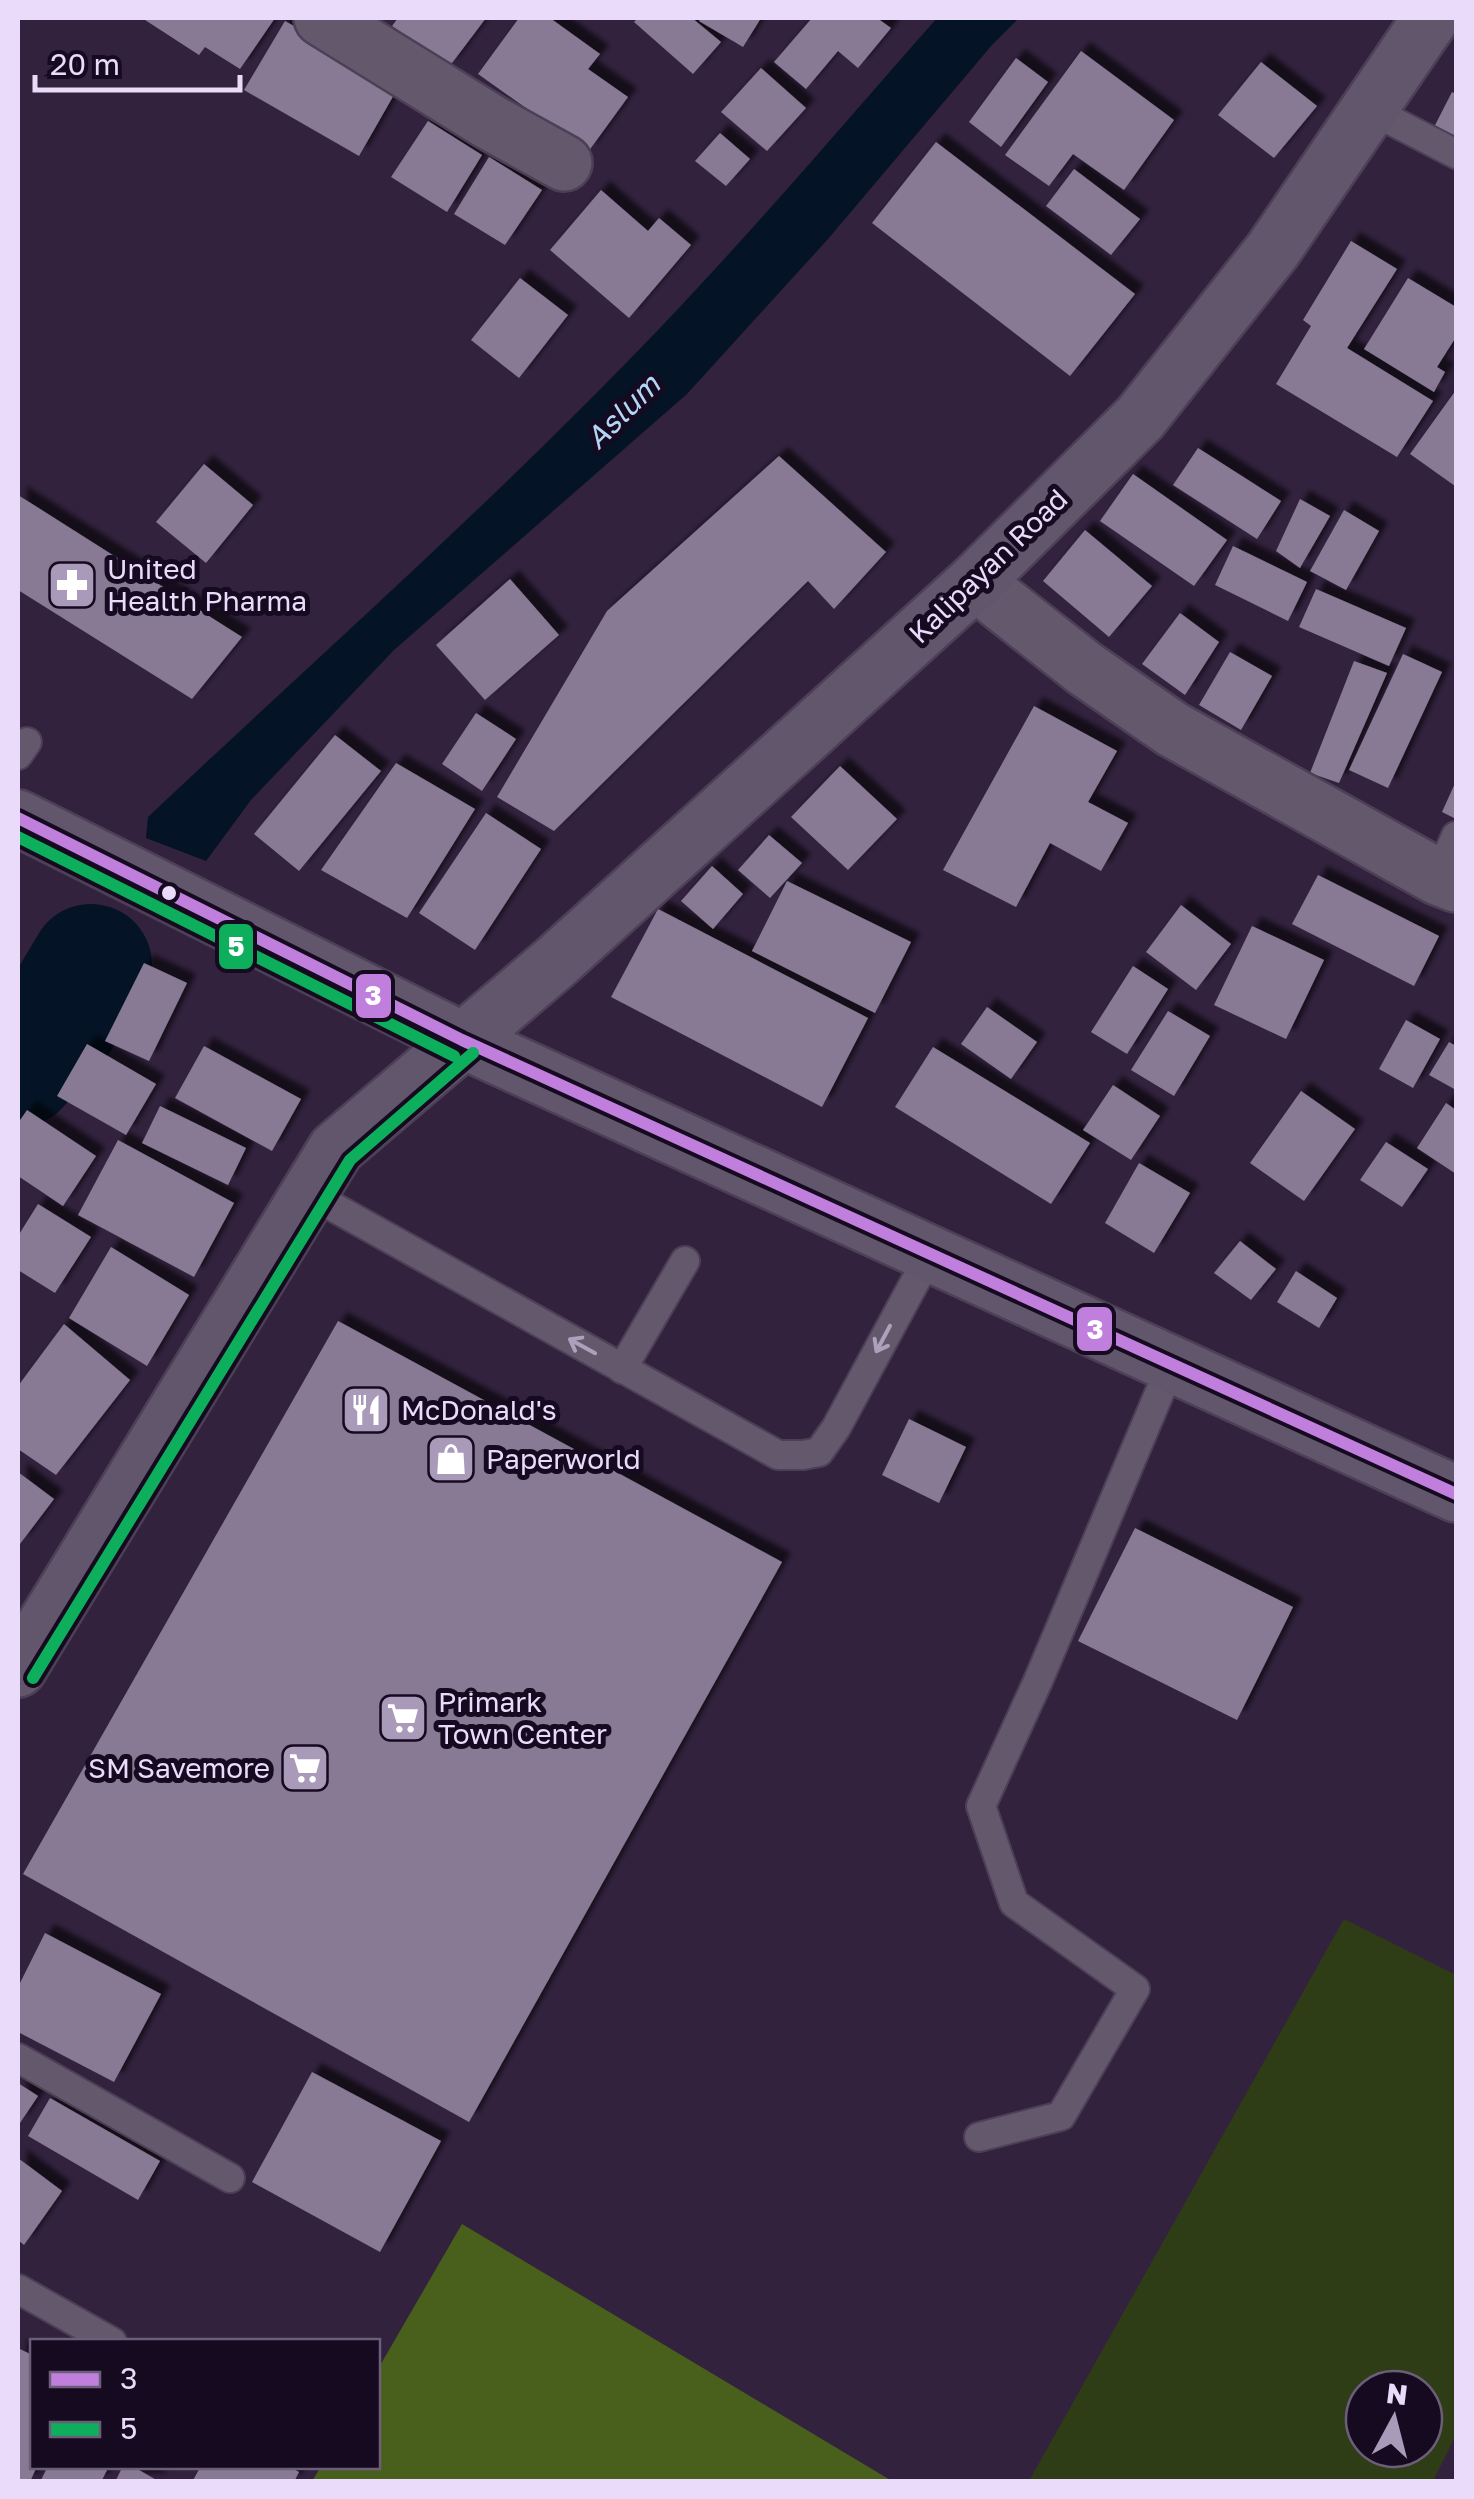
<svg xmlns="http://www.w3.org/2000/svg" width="1474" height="2499" font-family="'Golos Text',sans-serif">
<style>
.green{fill:#2f3d17;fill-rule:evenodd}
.forest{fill:#48601b}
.water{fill:#041325}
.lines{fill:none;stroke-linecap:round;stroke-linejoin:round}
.river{stroke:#041325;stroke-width:122}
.building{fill:#887994;filter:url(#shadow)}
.lane-casing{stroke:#4c3f56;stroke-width:32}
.street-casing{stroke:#4c3f56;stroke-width:60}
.secondary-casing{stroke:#4c3f56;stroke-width:60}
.lane{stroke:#63586c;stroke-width:28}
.street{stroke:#63586c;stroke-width:55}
.secondary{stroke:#62566c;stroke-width:55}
.bus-1-casing{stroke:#160a20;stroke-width:20}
.bus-2-casing{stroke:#160a20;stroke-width:20}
.bus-1{stroke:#c07fdc;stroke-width:12}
.bus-2{stroke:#0daf5c;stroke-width:12}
.oneway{stroke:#aea0bb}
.bus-dot{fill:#ebdbfb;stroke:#160a20;stroke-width:4}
.labels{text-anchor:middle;stroke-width:10;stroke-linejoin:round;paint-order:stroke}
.street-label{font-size:28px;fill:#ebdbfb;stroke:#160a20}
.poi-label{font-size:28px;fill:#ebdbfb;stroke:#160a20;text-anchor:start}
.water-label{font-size:30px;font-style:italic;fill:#b4d6f6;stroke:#160a20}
.line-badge{stroke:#160a20;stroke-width:4}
.badge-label{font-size:28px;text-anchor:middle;font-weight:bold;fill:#fff}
</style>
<defs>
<filter id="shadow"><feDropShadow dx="9" dy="-9" stdDeviation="2.5" flood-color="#0009"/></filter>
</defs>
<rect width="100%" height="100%" fill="#32223e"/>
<path class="green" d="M1344 1919 1456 1975V2435L1433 2481H1029ZM1364 2389H1424V2449H1364Z"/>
<polygon class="forest" points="462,2224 892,2481 312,2481 321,2467 378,2466 378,2369"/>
<path class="water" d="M937 18H1019L992 45 828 239 687 394 394 650 251 800 206 861 146 838 148 817C308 666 473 520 627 362 735 252 835 134 937 18Z"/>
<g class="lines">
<polyline class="river" points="18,1066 57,1022 91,965"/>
</g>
<g class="building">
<polygon points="142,18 275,18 240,69 205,47 199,55"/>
<polygon points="398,18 486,18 449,67 392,26"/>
<polygon points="519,18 550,18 600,54 588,69 628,97 588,152 478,74"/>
<polygon points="638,18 692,18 721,42 693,74 634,22"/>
<polygon points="701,18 761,18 743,47 699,21"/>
<polygon points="812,18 877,18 891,28 858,68 838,51 806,89 774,62"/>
<polygon points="285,21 399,86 359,156 244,90"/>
<polygon points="1081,51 1174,120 1124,190 1073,154 1049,186 1005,155"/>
<polygon points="1016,58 1048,82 1001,147 969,122"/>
<polygon points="1261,62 1317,106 1274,158 1218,115"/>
<polygon points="761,68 806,108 767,151 721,112"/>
<polygon points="1452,92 1456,94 1456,146 1431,133"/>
<polygon points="428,121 482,155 447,212 391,177"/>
<polygon points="720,133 750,159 726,186 695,161"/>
<polygon points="936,142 1135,294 1070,376 872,223"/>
<polygon points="489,157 542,190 505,245 454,214"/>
<polygon points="1074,169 1140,219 1111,255 1046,206"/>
<polygon points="601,190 648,231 659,218 691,245 629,318 550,250"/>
<polygon points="1351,241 1397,269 1347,348 1433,401 1397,457 1276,384 1311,326 1303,320"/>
<polygon points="520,278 568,315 519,378 471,340"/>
<polygon points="1408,278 1456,307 1456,337 1437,367 1445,372 1434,392 1364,349"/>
<polygon points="1456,390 1456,484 1455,486 1410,454"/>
<polygon points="1198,448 1281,501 1257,539 1173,485"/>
<polygon points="779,456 886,552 834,609 808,581 554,831 497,797 607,611"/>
<polygon points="204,464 253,505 206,563 156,522"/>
<polygon points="1133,474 1227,540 1194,586 1100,521"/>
<polygon points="18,495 242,637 192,699 18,590"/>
<polygon points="1300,499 1330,516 1300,568 1276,551"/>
<polygon points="1344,510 1379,531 1346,590 1310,571"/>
<polygon points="1085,530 1152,586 1109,637 1043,581"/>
<polygon points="1233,546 1307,582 1288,621 1215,585"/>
<polygon points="510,579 559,635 485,700 436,645"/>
<polygon points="1316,589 1406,628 1389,666 1299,627"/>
<polygon points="1180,613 1219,642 1185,695 1142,664"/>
<polygon points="1230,652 1272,676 1241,730 1199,705"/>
<polygon points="1403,654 1442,672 1388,788 1349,770"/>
<polygon points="1354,661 1387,673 1339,783 1310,773"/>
<polygon points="1034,706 1117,751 1088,802 1128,823 1101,871 1050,843 1016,907 943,870"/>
<polygon points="476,713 516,739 482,791 442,764"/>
<polygon points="335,735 381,771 299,871 254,834"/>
<polygon points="396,763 475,809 407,918 321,870"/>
<polygon points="840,766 897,819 848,870 791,817"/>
<polygon points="1456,781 1456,819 1442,812"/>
<polygon points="486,813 541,849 475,950 419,913"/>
<polygon points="769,835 802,863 770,898 738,870"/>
<polygon points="712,866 743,894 713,929 681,901"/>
<polygon points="1318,875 1439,936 1414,986 1292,924"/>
<polygon points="787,881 911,942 875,1013 752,951"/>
<polygon points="1181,905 1231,944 1196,990 1146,952"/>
<polygon points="658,909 868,1018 822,1107 611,997"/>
<polygon points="1252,926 1324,960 1286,1039 1214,1005"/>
<polygon points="144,963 187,983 149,1061 105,1041"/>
<polygon points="1133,966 1168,989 1127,1054 1091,1032"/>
<polygon points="987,1007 1037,1042 1011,1079 961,1044"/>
<polygon points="1168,1011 1210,1036 1174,1096 1131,1070"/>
<polygon points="1406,1020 1440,1039 1413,1088 1379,1069"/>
<polygon points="1449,1042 1456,1046 1456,1090 1429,1075"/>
<polygon points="87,1044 156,1084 126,1135 57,1096"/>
<polygon points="204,1046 301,1099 272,1151 175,1098"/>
<polygon points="933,1047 1090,1143 1051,1204 895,1107"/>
<polygon points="1113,1085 1160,1116 1131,1160 1083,1130"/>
<polygon points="1301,1091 1355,1129 1304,1201 1250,1163"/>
<polygon points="1446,1103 1456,1110 1456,1174 1417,1148"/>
<polygon points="160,1106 246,1148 228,1185 142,1143"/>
<polygon points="27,1110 96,1156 63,1206 18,1176 18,1123"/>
<polygon points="118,1140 234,1203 194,1277 78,1215"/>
<polygon points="1386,1142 1428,1169 1402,1207 1360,1180"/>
<polygon points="1139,1163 1190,1193 1154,1253 1105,1223"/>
<polygon points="38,1204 91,1237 55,1293 18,1270 18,1236"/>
<polygon points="1240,1241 1276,1269 1251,1300 1214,1273"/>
<polygon points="111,1247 189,1295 147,1366 69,1318"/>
<polygon points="1296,1271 1337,1298 1319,1328 1277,1302"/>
<polygon points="338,1321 782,1562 469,2122 23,1874"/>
<polygon points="64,1324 130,1380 56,1475 18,1449 18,1386"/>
<polygon points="909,1419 966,1447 939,1503 882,1475"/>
<polygon points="18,1472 54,1499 20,1544 18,1542"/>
<polygon points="1135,1528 1293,1607 1237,1720 1078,1641"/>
<polygon points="45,1933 161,1994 114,2082 18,2032 18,1987"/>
<polygon points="312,2072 441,2141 380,2252 252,2182"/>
<polygon points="18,2083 38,2096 18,2126"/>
<polygon points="50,2098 160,2161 138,2200 28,2136"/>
<polygon points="18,2158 62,2191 24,2245 18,2240"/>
<polygon points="18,2348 32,2355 32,2466 37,2466 30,2482 18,2482"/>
<polygon points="48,2466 109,2466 101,2482 40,2482"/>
<polygon points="123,2466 132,2466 160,2482 115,2482"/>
<polygon points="201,2466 288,2466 299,2472 294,2482 192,2482"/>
</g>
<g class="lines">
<g class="lane-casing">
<g id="lane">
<polyline points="1371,110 1456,154"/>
<polyline points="18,755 27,742"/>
<polyline points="1438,877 1456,836"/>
<polyline points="310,1194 778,1455 803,1455 819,1452 836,1428 930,1254"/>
<polyline points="622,1369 685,1261"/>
<polyline points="18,2058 230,2178"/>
<polyline points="979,2137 1061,2116 1135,1989 1014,1903 981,1806 1038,1681 1172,1363"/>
<polyline points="18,2289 112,2342"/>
</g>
</g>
<g class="street-casing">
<g id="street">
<polyline points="322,18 490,122 564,163"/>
<polyline points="975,582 1084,668 1172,729 1438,877 1456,884"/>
</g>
</g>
<g class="secondary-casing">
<g id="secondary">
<polyline points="18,818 462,1040 1456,1494"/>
<polyline points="18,1669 336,1149 558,960 975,582 1140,418 1273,250 1431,18"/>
</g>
</g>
<use href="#lane" class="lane"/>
<use href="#street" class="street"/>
<use href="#secondary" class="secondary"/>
<g class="bus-1-casing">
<polyline id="bus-1" points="18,818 462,1040 1456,1494"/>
</g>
<g class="bus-2-casing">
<g id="bus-2">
<polyline points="18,837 454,1056"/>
<polyline points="33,1678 350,1160 473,1053"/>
</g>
</g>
<use href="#bus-1" class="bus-1"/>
<use href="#bus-2" class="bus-2"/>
</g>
<defs><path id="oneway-shaft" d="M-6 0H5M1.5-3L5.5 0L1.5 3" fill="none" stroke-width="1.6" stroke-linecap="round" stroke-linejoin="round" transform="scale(2.5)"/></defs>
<g class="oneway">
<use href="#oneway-shaft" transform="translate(883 1339) rotate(118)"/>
<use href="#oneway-shaft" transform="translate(582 1346) rotate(-151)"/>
</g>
<defs>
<g id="pharmacy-square" transform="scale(2.5)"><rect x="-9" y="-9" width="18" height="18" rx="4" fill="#aa9ab9" stroke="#160a20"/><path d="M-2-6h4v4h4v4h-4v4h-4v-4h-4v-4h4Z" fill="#fff"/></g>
<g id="restaurant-square" transform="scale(2.5)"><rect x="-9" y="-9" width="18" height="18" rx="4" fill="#aa9ab9" stroke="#160a20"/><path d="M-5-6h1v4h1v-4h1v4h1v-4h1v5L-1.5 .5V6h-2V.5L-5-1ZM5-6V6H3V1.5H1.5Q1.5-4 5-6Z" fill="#fff"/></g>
<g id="shop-square" transform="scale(2.5)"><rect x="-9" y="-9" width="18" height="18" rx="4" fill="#aa9ab9" stroke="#160a20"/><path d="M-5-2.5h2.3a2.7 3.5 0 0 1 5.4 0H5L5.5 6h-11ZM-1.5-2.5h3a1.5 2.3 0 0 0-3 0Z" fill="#fff"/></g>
<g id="supermarket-square" transform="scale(2.5)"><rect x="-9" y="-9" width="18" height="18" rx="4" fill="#aa9ab9" stroke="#160a20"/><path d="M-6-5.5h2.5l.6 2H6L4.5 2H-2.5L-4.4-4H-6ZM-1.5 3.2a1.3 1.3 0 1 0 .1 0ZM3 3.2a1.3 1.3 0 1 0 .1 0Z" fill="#fff"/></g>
</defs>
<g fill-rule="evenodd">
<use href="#pharmacy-square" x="72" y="585"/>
<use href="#restaurant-square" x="366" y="1410"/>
<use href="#shop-square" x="451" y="1459"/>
<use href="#supermarket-square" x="403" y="1718"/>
<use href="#supermarket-square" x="305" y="1768"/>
</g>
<circle class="bus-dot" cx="169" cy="893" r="9"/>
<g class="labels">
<g class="street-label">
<text transform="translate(988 566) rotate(-44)" y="10">Kalipayan Road</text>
</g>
<g class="poi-label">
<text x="107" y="579">United<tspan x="107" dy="32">Health Pharma</tspan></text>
<text x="401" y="1420">McDonald's</text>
<text x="486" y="1469">Paperworld</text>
<text x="438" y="1712">Primark<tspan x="438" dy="32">Town Center</tspan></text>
<text x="270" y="1778" text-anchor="end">SM Savemore</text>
</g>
<g class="water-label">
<text transform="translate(623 412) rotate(-45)" y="10">Aslum</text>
</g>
</g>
<g class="line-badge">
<rect x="217" y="922" width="38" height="49" rx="10" fill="#0daf5c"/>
<rect x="354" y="972" width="39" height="48" rx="10" fill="#c07fdc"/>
<rect x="1075" y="1305" width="39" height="48" rx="10" fill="#c07fdc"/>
</g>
<g class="badge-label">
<text x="236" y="956">5</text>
<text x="373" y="1005">3</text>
<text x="1095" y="1339">3</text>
</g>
<rect width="1474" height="2499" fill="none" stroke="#ebdbfb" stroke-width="40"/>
<rect x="30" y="2339" width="350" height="130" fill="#160a20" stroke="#6b5e78" stroke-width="2.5"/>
<rect x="50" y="2372" width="50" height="15" fill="#c07fdc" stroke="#6b5e78" stroke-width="2.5"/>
<text x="120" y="2389" font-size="30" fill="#ebdbfb">3</text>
<rect x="50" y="2422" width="50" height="15" fill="#0daf5c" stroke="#6b5e78" stroke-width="2.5"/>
<text x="120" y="2439" font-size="30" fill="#ebdbfb">5</text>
<g transform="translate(1394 2419) rotate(7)"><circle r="48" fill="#160a20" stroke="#6b5e78" stroke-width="2.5"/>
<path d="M0-8L18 38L0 25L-18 38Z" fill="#aa9ab9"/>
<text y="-15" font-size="28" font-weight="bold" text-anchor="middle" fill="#ebdbfb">N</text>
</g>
<path d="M35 75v15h205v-15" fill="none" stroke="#ebdbfb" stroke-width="5"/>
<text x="50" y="75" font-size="30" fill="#ebdbfb" stroke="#160a20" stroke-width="8" paint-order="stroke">20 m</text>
</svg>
